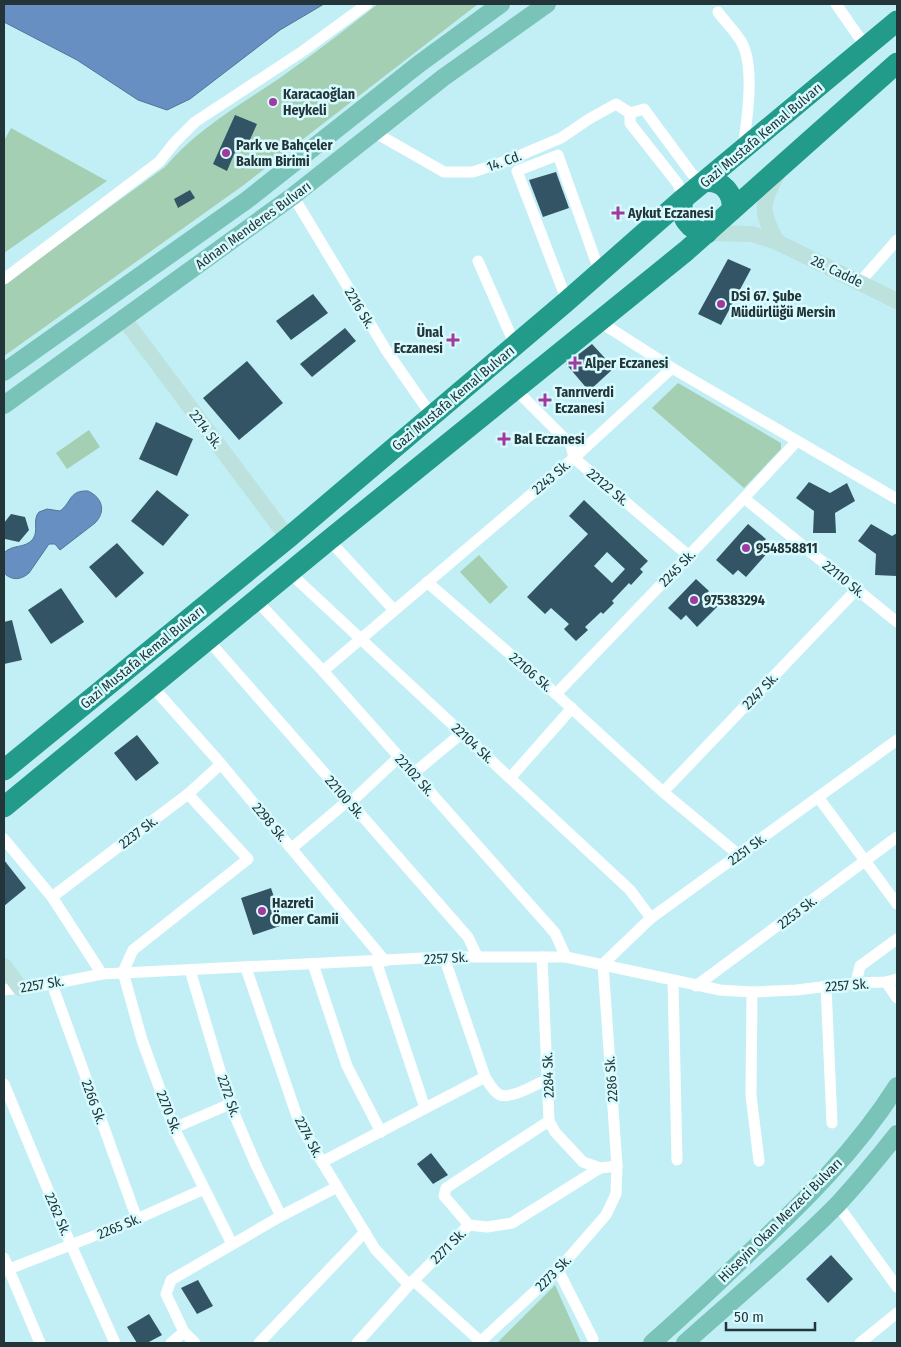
<svg xmlns="http://www.w3.org/2000/svg" width="901" height="1347" font-family="'Fira Sans Condensed',sans-serif">
<style>
.green{fill:#a4cfb3}
.water{fill:#678fc2;stroke:#537499}
.building{fill:#325464;fill-rule:evenodd}
.lines{fill:none;stroke-linecap:round;stroke-linejoin:round}
.street{stroke:#fff;stroke-width:11}
.secondary{stroke:#bde1dc;stroke-width:16}
.primary{stroke:#7ac3b9;stroke-width:18}
.highway{stroke:#229b8a;stroke-width:21}
.poi-dot{fill:#a13a9e;stroke:#d7fbff;stroke-width:2}
.labels{text-anchor:middle;stroke-width:5;stroke-linejoin:round;paint-order:stroke}
.poi-label{font-size:14px;font-weight:bold;fill:#233538;stroke:#d7fbff;text-anchor:start}
.street-label{font-size:14px;fill:#233538;stroke:#d7fbff}
</style>
<rect width="100%" height="100%" fill="#c2eff5"/>
<g class="green">
<path d="M378 4H478L241 187 4 356V284L165 167C196 130 238 106 277 80 312 55 345 30 378 4Z"/>
<polygon points="11,128 107,181 4,253 4,141"/>
<polygon points="678,383 781,443 781,449 744,488 652,408"/>
<polygon points="89,430 100,447 67,469 56,453"/>
<polygon points="479,555 508,587 490,604 460,572"/>
<polygon points="555,1285 581,1343 497,1343"/>
</g>
<g class="water">
<polygon points="4,4 324,4 280,30 190,99 167,110 138,100 77,60 4,22"/>
<path d="M88 491C103 498 106 512 95 523L60 550 55 544H49L29 573C21 580 12 581 4 573V553C12 544 25 549 33 539 39 530 32 520 39 512L47 509 60 511C72 502 69 490 88 491Z"/>
</g>
<g class="building">
<polygon points="235,115 257,124 249,142 241,138 227,171 213,164"/>
<polygon points="556,172 569,208 543,217 529,180"/>
<polygon points="190,190 195,198 178,208 174,199"/>
<polygon points="728,259 751,269 721,325 698,314"/>
<polygon points="313,294 328,313 291,340 276,321"/>
<polygon points="345,328 356,341 312,377 300,364"/>
<polygon points="592,344 614,368 589,391 566,364"/>
<polygon points="247,361 283,403 239,440 203,398"/>
<polygon points="156,422 193,439 177,476 139,459"/>
<polygon points="809,482 830,493 847,483 855,501 835,513 836,533 813,533 814,511 796,498"/>
<polygon points="157,490 189,515 163,546 131,521"/>
<path d="M584 500 648 561 640 569 643 572 631 585 629 583 612 601 614 603 603 614 601 612 585 627 588 630 576 641 564 629 569 624 551 608 545 614 527 597 588 534 569 516ZM607 552 625 569 612 583 594 566Z"/>
<polygon points="11,514 25,517 29,530 19,542 5,539 4,523"/>
<polygon points="748,524 766,539 761,545 769,551 746,577 738,570 733,575 716,560"/>
<polygon points="871,524 892,536 897,533 897,576 875,575 876,554 858,541"/>
<polygon points="117,543 144,573 116,598 89,567"/>
<polygon points="696,579 709,591 706,594 718,606 697,627 686,615 681,620 668,608"/>
<polygon points="61,588 84,622 51,644 28,610"/>
<polygon points="12,620 22,660 4,664 4,622"/>
<polygon points="137,735 159,763 136,781 114,753"/>
<polygon points="4,860 26,888 4,906"/>
<polygon points="271,888 283,925 253,935 241,898"/>
<polygon points="431,1153 448,1175 433,1184 417,1164"/>
<polygon points="831,1255 853,1279 828,1303 806,1279"/>
<polygon points="198,1280 213,1306 197,1314 181,1288"/>
<polygon points="149,1314 162,1335 147,1343 137,1343 127,1327"/>
</g>
<g class="lines">
<g class="street">
<polyline points="836,4 866,47"/>
<path d="M718 12C725 22 736 32 742 43 755 68 747 120 743 148"/>
<polyline points="630,113 630,123 678,184 683,199"/>
<polyline points="374,132 444,172 473,172 509,160 561,138 589,119 616,104 630,113 644,109 692,174 704,182"/>
<polyline points="293,196 386,350 432,416"/>
<polyline points="478,261 515,345"/>
<polyline points="4,279 159,162 175,142 195,122 303,51 367,4"/>
<polyline points="860,282 897,240"/>
<polyline points="567,301 517,171 558,155 600,273"/>
<polyline points="600,322 672,368 897,499"/>
<polyline points="515,389 571,445 574,458 689,556"/>
<polyline points="744,498 897,622"/>
<polyline points="329,540 394,610"/>
<polyline points="290,573 630,890 651,918"/>
<polyline points="427,582 556,694 663,792 739,855"/>
<polyline points="256,600 323,671 555,933 566,957"/>
<polyline points="208,640 468,937 477,956"/>
<polyline points="323,671 574,458 672,368"/>
<polyline points="151,685 221,764 385,961"/>
<polyline points="556,694 744,498 797,441"/>
<polyline points="414,773 462,733"/>
<polyline points="510,778 572,708"/>
<polyline points="663,792 857,589"/>
<polyline points="188,794 248,859 133,950 123,972 142,1040 174,1128 232,1244"/>
<polyline points="818,797 897,904"/>
<polyline points="4,839 52,897 102,974"/>
<polyline points="292,848 344,804 350,803 399,757"/>
<polyline points="52,897 188,794 221,764"/>
<path d="M444 957 485 1077C489 1083 493 1092 500 1095 513 1099 536 1084 548 1079"/>
<polyline points="542,957 549,1121 555,1132 583,1162 600,1168"/>
<polyline points="376,961 425,1108"/>
<polyline points="313,964 347,1066 381,1132"/>
<polyline points="603,964 651,918 897,740"/>
<polyline points="246,968 299,1122 322,1162 375,1249 409,1285"/>
<polyline points="190,970 230,1104 256,1165 281,1216"/>
<polyline points="673,981 677,1160"/>
<polyline points="886,982 897,998"/>
<polyline points="856,983 860,966 897,939"/>
<polyline points="52,984 137,1219"/>
<polyline points="696,986 897,837"/>
<polyline points="826,986 832,1123"/>
<polyline points="4,990 52,984 102,974 444,957 566,957 720,990 752,992 796,990 856,983 886,982 897,979"/>
<polyline points="752,992 751,1095 759,1161"/>
<polyline points="4,1084 71,1245 115,1343"/>
<polyline points="174,1128 230,1104"/>
<polyline points="322,1162 485,1077"/>
<polyline points="837,1204 897,1287"/>
<polyline points="469,1225 444,1196 446,1188 549,1121"/>
<polyline points="4,1258 40,1343"/>
<polyline points="558,1270 593,1339"/>
<polyline points="4,1271 137,1219 204,1189"/>
<polyline points="414,1281 480,1341"/>
<polyline points="171,1343 184,1332"/>
<polyline points="195,1343 184,1332 166,1294 171,1280 281,1216 337,1187"/>
<polyline points="259,1343 365,1232"/>
<polyline points="357,1343 409,1285 469,1225 487,1227 512,1223 600,1168 617,1166"/>
<polyline points="479,1343 558,1270 606,1215 616,1194 617,1166 603,964"/>
<polyline points="860,1343 897,1313"/>
</g>
<g class="secondary">
<path d="M777 175C760 205 761 212 777 242"/>
<polyline points="707,233 752,234 777,242 897,301"/>
<polyline points="124,319 288,538"/>
<polyline points="4,966 20,988"/>
</g>
<g class="primary">
<polyline points="4,372 247,200 419,64 501,4"/>
<polyline points="4,405 293,196 444,77 547,4"/>
<path d="M652 1343C685 1314 717 1284 749 1253 804 1202 857 1149 897 1086"/>
<path d="M685 1343C736 1297 790 1253 838 1204 859 1181 878 1158 897 1134"/>
</g>
<g class="highway">
<path d="M704 182C722 179 734 193 732 210"/>
<path d="M683 199C679 217 689 231 707 233"/>
<polyline points="4,770 288,538 567,301 683,199 897,21"/>
<polyline points="4,807 329,540 686,251 897,63"/>
</g>
</g>
<g class="poi-dot">
<circle cx="273" cy="102" r="5"/>
<circle cx="226" cy="153" r="5"/>
<path d="M615.5 205.5h5v5h5v5h-5v5h-5v-5h-5v-5h5z"/>
<circle cx="721" cy="304" r="5"/>
<path d="M450.5 332.5h5v5h5v5h-5v5h-5v-5h-5v-5h5z"/>
<path d="M572.5 355.5h5v5h5v5h-5v5h-5v-5h-5v-5h5z"/>
<path d="M542.5 392.5h5v5h5v5h-5v5h-5v-5h-5v-5h5z"/>
<path d="M501.5 431.5h5v5h5v5h-5v5h-5v-5h-5v-5h5z"/>
<circle cx="746" cy="548" r="5"/>
<circle cx="694" cy="600" r="5"/>
<circle cx="262" cy="911" r="5"/>
</g>
<g class="labels">
<g class="poi-label">
<text x="283" y="99">Karacaoğlan<tspan x="283" dy="16">Heykeli</tspan></text>
<text x="236" y="150">Park ve Bahçeler<tspan x="236" dy="16">Bakım Birimi</tspan></text>
<text x="628" y="218">Aykut Eczanesi</text>
<text x="731" y="301">DSİ 67. Şube<tspan x="731" dy="16">Müdürlüğü Mersin</tspan></text>
<text x="443" y="337" text-anchor="end">Ünal<tspan x="443" dy="16">Eczanesi</tspan></text>
<text x="585" y="368">Alper Eczanesi</text>
<text x="555" y="397">Tanrıverdi<tspan x="555" dy="16">Eczanesi</tspan></text>
<text x="514" y="444">Bal Eczanesi</text>
<text x="756" y="553">954858811</text>
<text x="704" y="605">975383294</text>
<text x="272" y="908">Hazreti<tspan x="272" dy="16">Ömer Camii</tspan></text>
</g>
<g class="street-label">
<text transform="translate(761 135) rotate(-40)" y="5">Gazi Mustafa Kemal Bulvarı</text>
<text transform="translate(504 161) rotate(-20)" y="5">14. Cd.</text>
<text transform="translate(253 225) rotate(-36)" y="5">Adnan Menderes Bulvarı</text>
<text transform="translate(837 271) rotate(26)" y="5">28. Cadde</text>
<text transform="translate(360 308) rotate(59)" y="5">2216 Sk.</text>
<text transform="translate(453 398) rotate(-40)" y="5">Gazi Mustafa Kemal Bulvarı</text>
<text transform="translate(206 429) rotate(53)" y="5">2214 Sk.</text>
<text transform="translate(551 477) rotate(-40)" y="5">2243 Sk.</text>
<text transform="translate(608 487) rotate(40)" y="5">22122 Sk.</text>
<text transform="translate(677 568) rotate(-46)" y="5">2245 Sk.</text>
<text transform="translate(844 579) rotate(39)" y="5">22110 Sk.</text>
<text transform="translate(142 657) rotate(-39)" y="5">Gazi Mustafa Kemal Bulvarı</text>
<text transform="translate(531 672) rotate(41)" y="5">22106 Sk.</text>
<text transform="translate(760 691) rotate(-46)" y="5">2247 Sk.</text>
<text transform="translate(473 743) rotate(43)" y="5">22104 Sk.</text>
<text transform="translate(415 775) rotate(48)" y="5">22102 Sk.</text>
<text transform="translate(345 797) rotate(49)" y="5">22100 Sk.</text>
<text transform="translate(270 822) rotate(50)" y="5">2298 Sk.</text>
<text transform="translate(138 832) rotate(-37)" y="5">2237 Sk.</text>
<text transform="translate(747 849) rotate(-36)" y="5">2251 Sk.</text>
<text transform="translate(797 912) rotate(-37)" y="5">2253 Sk.</text>
<text transform="translate(446 958) rotate(-3)" y="5">2257 Sk.</text>
<text transform="translate(42 984) rotate(-9)" y="5">2257 Sk.</text>
<text transform="translate(847 985) rotate(-4)" y="5">2257 Sk.</text>
<text transform="translate(548 1075) rotate(-92)" y="5">2284 Sk.</text>
<text transform="translate(611 1079) rotate(-94)" y="5">2286 Sk.</text>
<text transform="translate(229 1096) rotate(71)" y="5">2272 Sk.</text>
<text transform="translate(94 1102) rotate(70)" y="5">2266 Sk.</text>
<text transform="translate(169 1112) rotate(69)" y="5">2270 Sk.</text>
<text transform="translate(309 1137) rotate(63)" y="5">2274 Sk.</text>
<text transform="translate(58 1214) rotate(67)" y="5">2262 Sk.</text>
<text transform="translate(780 1220) rotate(-45)" y="5">Hüseyin Okan Merzeci Bulvarı</text>
<text transform="translate(119 1226) rotate(-22)" y="5">2265 Sk.</text>
<text transform="translate(448 1246) rotate(-45)" y="5">2271 Sk.</text>
<text transform="translate(553 1273) rotate(-45)" y="5">2273 Sk.</text>
</g>
</g>
<rect width="901" height="1347" fill="none" stroke="#233538" stroke-width="10"/>
<path d="M726 1322v8h89v-8" fill="none" stroke="#233538" stroke-width="2.5"/>
<text x="734" y="1322" font-size="15" fill="#233538" stroke="#d7fbff" stroke-width="4" paint-order="stroke">50 m</text>
</svg>
